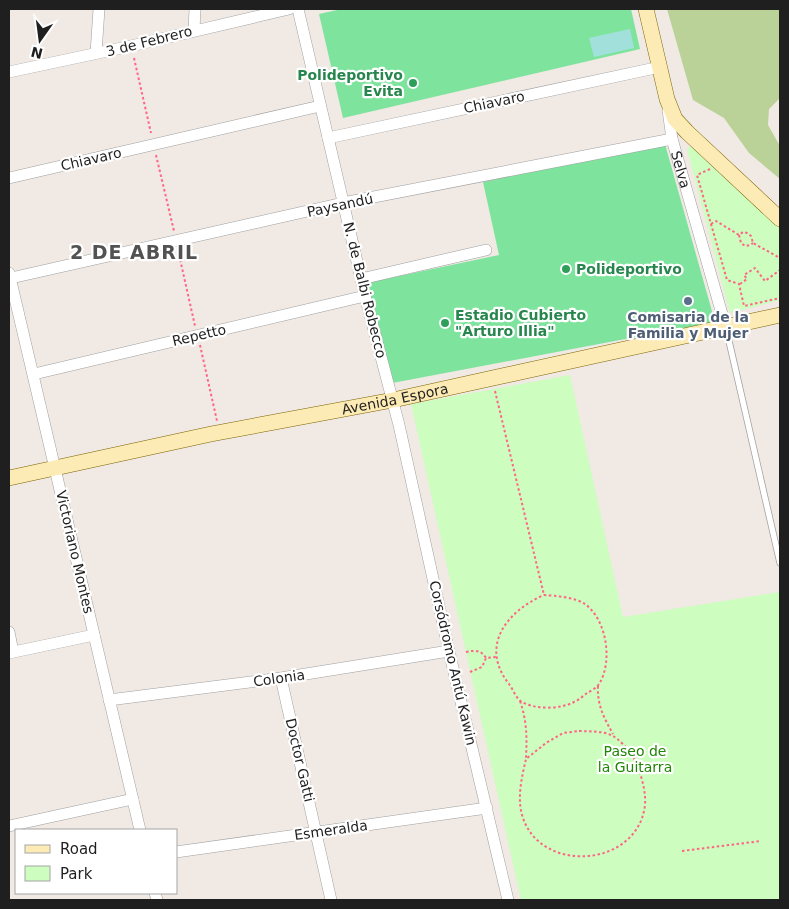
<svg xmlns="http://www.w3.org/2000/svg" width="789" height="909" font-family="'DejaVu Sans',sans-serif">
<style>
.forest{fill:#bad297}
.park{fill:#cdfdbf}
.pitch{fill:#7ee49d}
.water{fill:#a2e0dc}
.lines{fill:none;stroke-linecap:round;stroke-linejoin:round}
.lane-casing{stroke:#a0a0a0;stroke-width:7}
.street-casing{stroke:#a0a0a0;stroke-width:12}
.secondary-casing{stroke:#7b6300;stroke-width:16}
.path{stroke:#ff6685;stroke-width:2;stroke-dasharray:2.5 2.5;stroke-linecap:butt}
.lane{stroke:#fff;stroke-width:5.5}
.street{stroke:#fff;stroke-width:11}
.secondary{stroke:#fdebb5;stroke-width:15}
.leisure-dot{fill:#2e9e5b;stroke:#fff;stroke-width:2}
.service-dot{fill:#5c6f8a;stroke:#fff;stroke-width:2}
.labels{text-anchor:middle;stroke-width:4.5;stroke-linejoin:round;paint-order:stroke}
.street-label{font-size:14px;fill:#1f1f1f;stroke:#fff}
.leisure-label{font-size:14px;font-weight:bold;fill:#27864d;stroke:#fff;text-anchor:start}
.service-label{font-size:14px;font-weight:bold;fill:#4e5e75;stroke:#fff}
.park-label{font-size:14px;fill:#218505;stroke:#fff}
.district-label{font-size:19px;font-weight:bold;letter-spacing:1px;fill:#525252;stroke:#fff}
</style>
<rect width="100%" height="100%" fill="#f0e9e4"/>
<polygon class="forest" points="667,9 780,9 780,98 769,109 768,125 780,146 780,179 749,153 724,118 693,100"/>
<g class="park">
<polygon points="693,145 780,225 780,300 730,313 687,149"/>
<polygon points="570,375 623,617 780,592 780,900 521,900 411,404"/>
</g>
<g class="pitch">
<polygon points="342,9 631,9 640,49 343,118 319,14"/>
<polygon points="665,144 715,322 387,384 366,283 499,255 483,182"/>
</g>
<polygon class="water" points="630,29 634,48 594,57 589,38"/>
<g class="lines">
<g class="lane-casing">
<polyline id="lane" points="726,328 780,563"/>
</g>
<g class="street-casing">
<g id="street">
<polyline points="298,9 365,296 399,425 449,651 508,900"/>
<polyline points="194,30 195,9"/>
<polyline points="96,53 99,9"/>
<polyline points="9,72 131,46 289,9"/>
<path id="s1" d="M668 110 672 139 726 328"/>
<polyline points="328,138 660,67"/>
<polyline points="9,178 320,106"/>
<polyline points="9,273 140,830"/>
<polyline points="11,278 343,203 672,139"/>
<polyline points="361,279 486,250"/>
<polyline points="34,374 365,296"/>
<polyline points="9,632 13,652"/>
<polyline points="9,653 94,635"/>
<polyline points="281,678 331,900"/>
<polyline points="109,700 281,678 449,651"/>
<polyline points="9,826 133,799"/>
<polyline points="176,852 487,808"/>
<polyline points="155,893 157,900"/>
</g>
</g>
<g class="secondary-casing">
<g id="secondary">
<polyline points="646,9 667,99 675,119 687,132 780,219"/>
<path id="s2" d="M9 478 211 434 393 400 780 315"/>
</g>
</g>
<g class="path">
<polyline points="134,58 151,133"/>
<polyline points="156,155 174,231"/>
<polyline points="710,169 697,175 727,280 739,284 744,306 780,298"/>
<polyline points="711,224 716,221 739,235 743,232 747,233 751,236 753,243 780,258"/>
<polyline points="739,235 741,243 745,246 750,245 753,243"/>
<polyline points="178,250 195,326"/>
<polyline points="740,284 747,279 744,275 755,268 765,281 780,270"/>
<polyline points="200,345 217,421"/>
<polyline points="495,391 544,595"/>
<path d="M544 595C556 596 574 597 585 604 607 620 613 662 599 684 596 688 591 691 587 693 583 696 579 700 574 702 561 709 536 710 522 702 516 699 513 689 509 684 479 646 507 611 544 595Z"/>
<path d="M466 652C475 650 481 650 486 658L496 657"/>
<polyline points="470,672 482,667 486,658"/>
<path d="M598 686C597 705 604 718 613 734"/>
<path d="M520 701C527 721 527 738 526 758"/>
<path d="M579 731C604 732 612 730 629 751 633 757 636 761 638 767 642 779 646 792 645 805 638 868 539 875 522 815 517 797 522 776 526 759L546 743 563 733Z"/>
<polyline points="682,851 761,841"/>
</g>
<use href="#lane" class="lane"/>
<use href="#street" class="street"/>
<use href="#secondary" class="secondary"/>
</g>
<g class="leisure-dot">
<circle cx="413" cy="83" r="5"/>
<circle cx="566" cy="269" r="5"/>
<circle cx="445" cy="323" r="5"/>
</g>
<circle class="service-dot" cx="688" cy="301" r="5"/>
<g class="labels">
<g class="street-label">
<text transform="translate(149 41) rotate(-14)" y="5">3 de Febrero</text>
<text transform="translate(494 102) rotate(-12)" y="5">Chiavaro</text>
<text transform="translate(91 159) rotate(-13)" y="5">Chiavaro</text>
<text dy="5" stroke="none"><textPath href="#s1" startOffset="61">Selva</textPath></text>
<text transform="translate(340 205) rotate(-12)" y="5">Paysandú</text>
<text transform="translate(365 290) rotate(76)" y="5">N. de Balbi Robecco</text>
<text transform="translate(199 335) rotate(-13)" y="5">Repetto</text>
<text dy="5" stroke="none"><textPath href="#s2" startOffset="394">Avenida Espora</textPath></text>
<text transform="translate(75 552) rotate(77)" y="5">Victoriano Montes</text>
<text transform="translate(453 663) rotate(77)" y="5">Corsódromo Antú Kawin</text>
<text transform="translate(279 678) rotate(-8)" y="5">Colonia</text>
<text transform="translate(300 760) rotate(77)" y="5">Doctor Gatti</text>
<text transform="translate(331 830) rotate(-8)" y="5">Esmeralda</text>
</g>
<g class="leisure-label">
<text x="403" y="80" text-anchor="end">Polideportivo<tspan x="403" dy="16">Evita</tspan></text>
<text x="576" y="274">Polideportivo</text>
<text x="455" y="320">Estadio Cubierto<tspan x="455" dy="16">"Arturo Illia"</tspan></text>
</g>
<g class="service-label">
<text x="688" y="322">Comisaria de la<tspan x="688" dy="16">Familia y Mujer</tspan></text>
</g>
<g class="park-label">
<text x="635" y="756">Paseo de<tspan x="635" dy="16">la Guitarra</tspan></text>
</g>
<g class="district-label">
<text x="134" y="259">2 DE ABRIL</text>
</g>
</g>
<rect width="789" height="909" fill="none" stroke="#1f1f1f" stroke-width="20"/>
<rect x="15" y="829" width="162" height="65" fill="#ffffff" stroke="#a5a5a5"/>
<rect x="25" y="845" width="25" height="8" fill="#fdebb5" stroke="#a5a5a5"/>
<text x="60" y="854" font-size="15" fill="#1f1f1f">Road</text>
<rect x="25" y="866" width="25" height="15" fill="#cdfdbf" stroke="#a5a5a5"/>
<text x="60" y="879" font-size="15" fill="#1f1f1f">Park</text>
<g transform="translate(40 40) rotate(194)" stroke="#ffffff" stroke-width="4" paint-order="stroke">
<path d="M0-4L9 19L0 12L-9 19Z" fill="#1f1f1f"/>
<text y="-8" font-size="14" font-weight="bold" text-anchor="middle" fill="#1f1f1f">N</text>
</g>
</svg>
